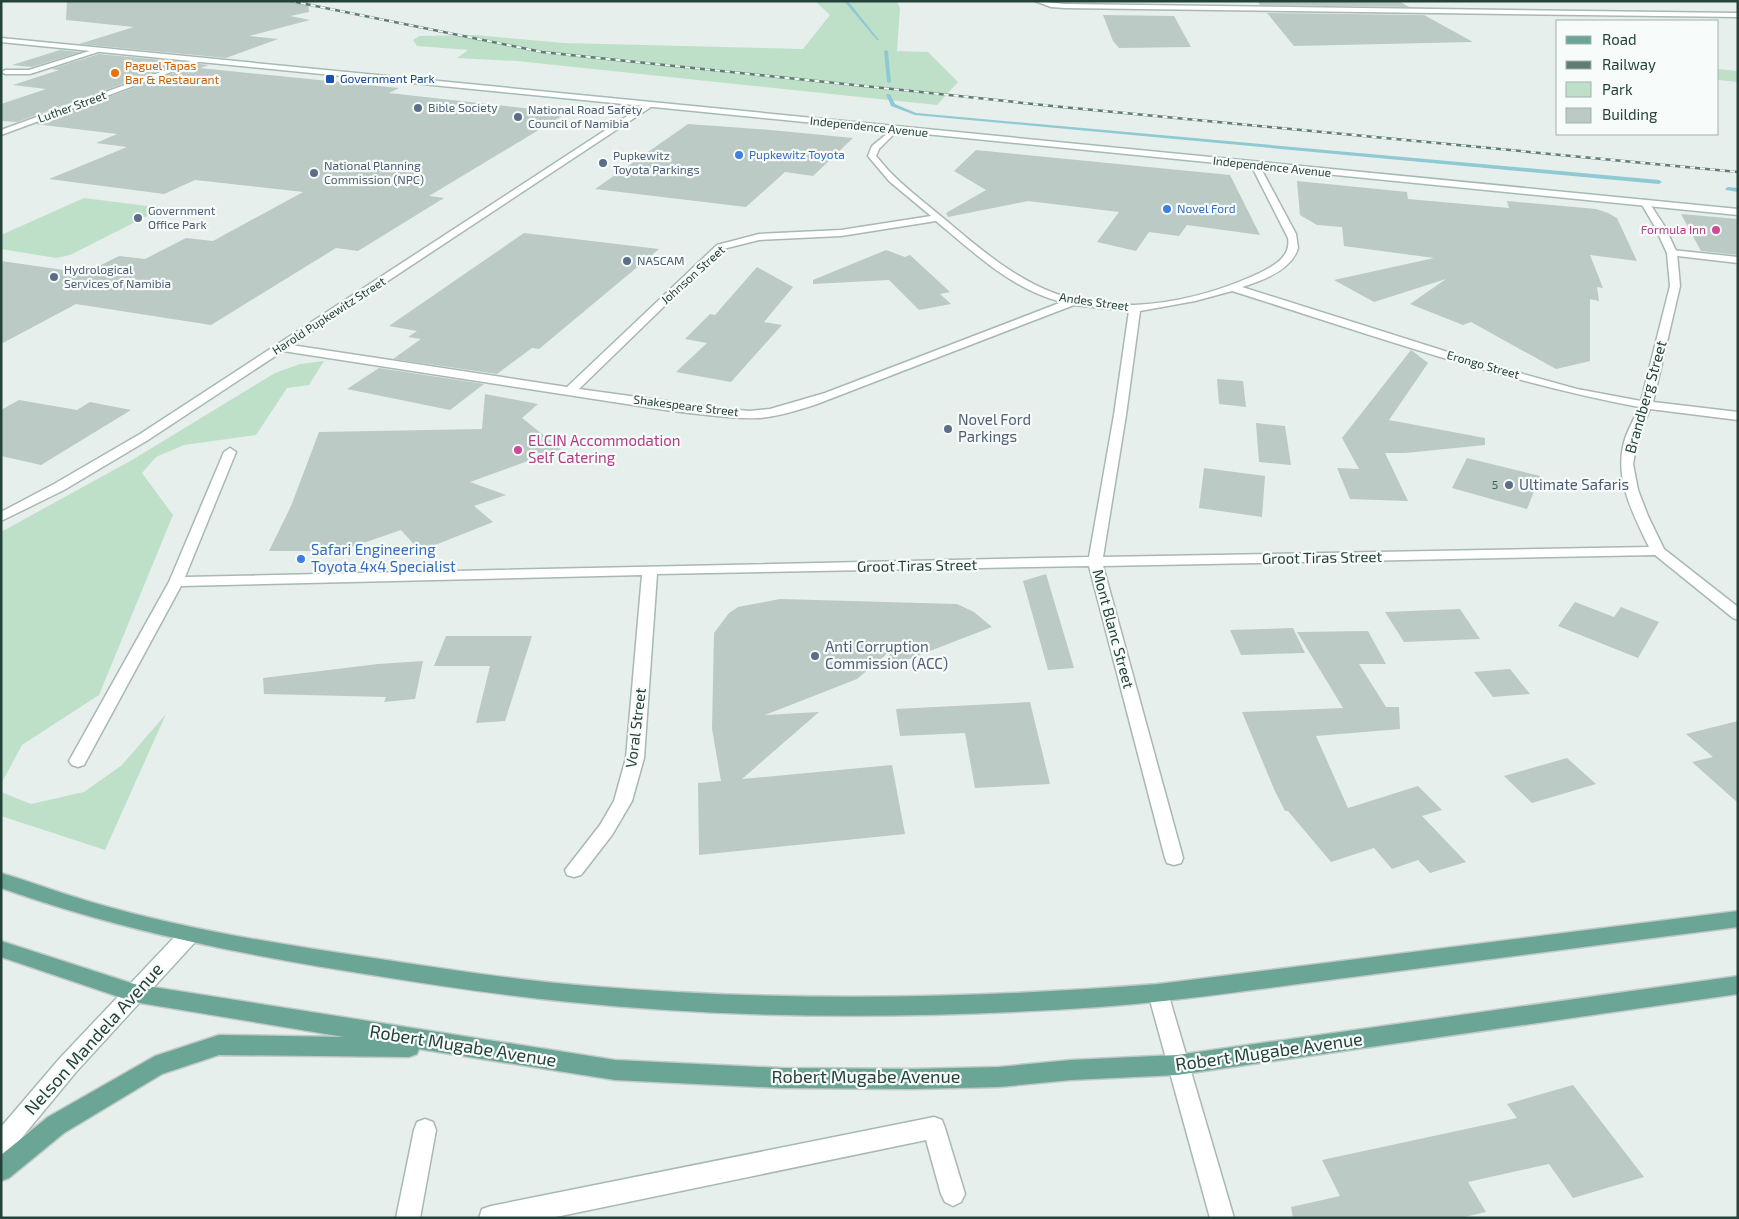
<svg xmlns="http://www.w3.org/2000/svg" width="1739" height="1219" font-family="'Exo 2',sans-serif">
<style>
.green{fill:#bfe0c8}
.lines{fill:none;stroke-linecap:round;stroke-linejoin:round}
.stream{fill:#8ec9d4;fill-rule:evenodd}
.building{fill:#bbcac4}
.lane-casing{stroke:#a8b8b2;stroke-width:3}
.street-casing{stroke:#a8b8b2;stroke-width:3}
.secondary-casing{stroke:#a4bbb3;stroke-width:3}
.primary-casing{stroke:#c2cac8;stroke-width:3}
.lane{fill:#fff;fill-rule:evenodd}
.street{fill:#fff;fill-rule:evenodd}
.secondary{fill:#fff;fill-rule:evenodd}
.primary{fill:#6aa596;fill-rule:evenodd}
.rail-casing{stroke:#5f7d75;stroke-width:2.5}
.rail{stroke:#f7fbf9;stroke-width:2;stroke-dasharray:5;stroke-linecap:butt}
.food-dot{fill:#e8710a;stroke:#f7fbf9;stroke-width:2}
.transit-dot{fill:#1a4fb4;stroke:#f7fbf9;stroke-width:2}
.service-dot{fill:#5c6f8a;stroke:#f7fbf9;stroke-width:2}
.shop-dot{fill:#3f7fe0;stroke:#f7fbf9;stroke-width:2}
.hotel-dot{fill:#d1479c;stroke:#f7fbf9;stroke-width:2}
.labels{text-anchor:middle;stroke-width:4.5;stroke-linejoin:round;paint-order:stroke}
.far-food-label{font-size:12px;fill:#c56008;stroke:#f7fbf9;text-anchor:start}
.far-transit-label{font-size:12px;fill:#164399;stroke:#f7fbf9;text-anchor:start}
.far-street-label{font-size:12px;fill:#24423a;stroke:#f7fbf9}
.far-service-label{font-size:12px;fill:#4e5e75;stroke:#f7fbf9;text-anchor:start}
.far-shop-label{font-size:12px;fill:#366cbe;stroke:#f7fbf9;text-anchor:start}
.far-hotel-label{font-size:12px;fill:#b23c85;stroke:#f7fbf9;text-anchor:end}
.number-label{font-size:12px;fill:#4a645c}
.street-label{font-size:15px;fill:#24423a;stroke:#f7fbf9}
.service-label{font-size:15px;fill:#4e5e75;stroke:#f7fbf9;text-anchor:start}
.hotel-label{font-size:15px;fill:#b23c85;stroke:#f7fbf9;text-anchor:start}
.shop-label{font-size:15px;fill:#366cbe;stroke:#f7fbf9;text-anchor:start}
.near-street-label{font-size:18px;fill:#24423a;stroke:#f7fbf9}
</style>
<rect width="100%" height="100%" fill="#e6efeb"/>
<g class="green">
<polygon points="815,1 897,1 900,8 897,51 928,52 958,82 937,105 517,61 457,58 468,50 417,46 413,40 419,36 475,35 564,43 803,49 830,15"/>
<polygon points="1718,69 1738,71 1738,82 1718,80"/>
<polygon points="84,198 163,208 70,255 56,258 1,249 1,235"/>
<polygon points="324,361 309,385 287,388 256,435 184,445 156,457 142,473 173,515 99,695 22,745 1,784 1,532 132,460 275,373 300,364"/>
<polygon points="166,714 105,850 1,816 1,792 31,804 84,792 122,765"/>
</g>
<g class="lines">
<g class="stream">
<polygon points="844,1 848,1 879,40 877,40"/>
<polygon points="886,50 888,51 891,82 889,83 887,82 884,51"/>
<polygon points="886,94 890,94 895,104 916,113 1659,180 1662,182 1659,184 915,115 891,106"/>
<polygon points="1728,187 1738,188 1738,192 1726,190 1725,189"/>
</g>
</g>
<g class="building">
<polygon points="67,1 308,1 309,12 290,16 310,20 249,36 278,39 226,58 79,44 134,27 66,20"/>
<polygon points="1257,1 1399,1 1409,7 1260,5"/>
<polygon points="1267,13 1424,15 1473,42 1294,46"/>
<polygon points="1103,15 1174,16 1191,47 1119,48 1113,41"/>
<polygon points="60,50 81,52 32,67 12,65"/>
<polygon points="99,54 183,62 17,122 1,121 1,104 46,89 13,85 59,70 51,69"/>
<polygon points="199,64 209,65 200,68 399,88 389,93 567,113 429,196 444,198 358,251 336,248 211,325 76,304 1,344 1,261 85,273 119,256 145,259 186,238 213,241 303,192 195,180 164,194 49,179 127,147 96,143 117,134 35,124"/>
<polygon points="688,124 771,130 853,138 813,176 785,172 746,207 595,189"/>
<polygon points="976,150 1230,175 1260,235 1187,225 1179,236 1149,232 1136,251 1097,242 1119,212 1028,201 948,217 946,213 986,190 954,171"/>
<polygon points="1297,181 1407,192 1408,199 1509,208 1507,201 1596,209 1608,213 1617,218 1637,261 1590,255 1603,288 1597,287 1599,301 1590,299 1590,361 1556,369 1471,322 1463,325 1410,304 1446,279 1374,302 1334,280 1434,258 1344,246 1342,227 1317,225 1300,215"/>
<polygon points="1681,214 1738,219 1738,255 1701,251"/>
<polygon points="524,233 659,249 539,349 532,348 497,374 393,359 421,339 408,337 417,331 389,326"/>
<polygon points="886,250 905,257 910,255 950,292 940,294 951,304 919,310 889,280 813,284 813,280"/>
<polygon points="757,267 793,287 764,322 782,325 731,382 676,372 707,343 685,339 710,314 715,315"/>
<polygon points="1411,350 1428,363 1389,420 1485,438 1485,445 1405,453 1385,453 1408,501 1350,499 1337,468 1359,469 1342,438"/>
<polygon points="379,368 484,384 450,410 347,389"/>
<polygon points="1217,379 1243,381 1246,407 1219,404"/>
<polygon points="485,394 538,404 522,418 561,449 470,482 506,495 474,506 493,522 420,551 401,530 340,551 269,551 291,506 319,432 482,429"/>
<polygon points="19,400 77,410 90,402 131,410 41,465 1,456 1,410"/>
<polygon points="1256,423 1285,426 1291,465 1259,462"/>
<polygon points="1467,458 1540,476 1527,509 1452,488"/>
<polygon points="1204,468 1265,476 1262,517 1199,508"/>
<polygon points="1046,574 1074,668 1048,670 1023,581"/>
<polygon points="780,599 957,604 974,612 992,627 891,666 889,652 857,679 765,715 819,712 742,779 892,765 905,834 699,855 698,783 721,781 712,729 714,633 729,613 738,607"/>
<polygon points="1575,602 1614,617 1621,607 1659,622 1638,658 1558,626"/>
<polygon points="1460,609 1480,639 1404,642 1385,612"/>
<polygon points="1293,628 1305,653 1241,655 1230,630"/>
<polygon points="1368,631 1386,664 1359,664 1386,707 1399,707 1400,729 1316,736 1348,808 1418,786 1442,810 1422,816 1466,862 1430,873 1418,860 1392,869 1374,848 1331,862 1288,811 1285,811 1274,789 1242,712 1343,708 1297,632"/>
<polygon points="446,636 532,636 505,721 476,723 490,666 434,666"/>
<polygon points="423,661 415,699 384,702 386,697 264,694 263,678 378,664"/>
<polygon points="1510,669 1530,694 1493,697 1474,672"/>
<polygon points="1030,702 1050,784 975,788 965,733 900,736 896,709"/>
<polygon points="1738,721 1738,803 1692,762 1713,757 1686,734"/>
<polygon points="1567,758 1596,784 1532,803 1504,776"/>
<polygon points="1573,1085 1644,1177 1573,1198 1549,1164 1468,1182 1486,1212 1460,1218 1293,1218 1291,1207 1340,1196 1322,1160 1517,1118 1507,1104"/>
</g>
<g class="lines">
<g class="lane-casing">
<g id="lane">
<polygon points="99,48 102,50 101,51 30,74 5,74 2,72 5,70 29,70"/>
<polygon points="1672,250 1738,257 1738,263 1669,255 1667,253"/>
<polygon points="934,1117 942,1120 945,1128 965,1194 961,1202 953,1206 945,1202 941,1194 926,1140 551,1218 479,1218 482,1209 491,1206"/>
<polygon points="425,1119 433,1122 436,1130 420,1218 396,1218 414,1130 417,1122"/>
</g>
</g>
<g class="street-casing">
<g id="street">
<polygon points="1035,1 1065,4 1738,13 1738,17 1065,8 1051,7"/>
<polygon points="199,58 201,59 201,61 1,135 1,130"/>
<path d="M647 103 654 105 291 345 567 387 717 245 759 234 841 230 931 216 889 181 868 156 872 146 894 128 898 130 879 149 876 156 888 170C906 189 928 205 948 222 980 249 1014 278 1054 293 1061 296 1068 297 1076 298 1095 302 1115 306 1135 305 1175 303 1217 292 1253 276 1268 269 1292 259 1288 238L1251 165 1255 163 1259 165 1296 234 1298 248C1292 270 1262 281 1242 287L1473 360 1577 389 1641 401 1670 286 1667 253 1655 227 1641 203 1645 200 1648 201 1665 227 1677 253 1680 286 1653 402 1738 412V420L1650 409 1638 437 1633 464 1638 490 1648 516 1664 549 1738 607V620L1733 618 1655 555 1103 566 1183 858 1181 863 1174 865 1167 863 1165 858 1089 566 657 574 644 758 632 801 612 835 581 875 574 877 567 875 565 870 600 825 614 801 626 758 642 575 181 586 84 765 78 767 72 765 69 761 169 582 224 452 230 448 236 452 185 577 1089 557 1114 415 1129 311 1074 305 817 404C799 410 780 416 760 418 731 419 701 414 672 411L283 351 148 440 64 490 1 521V512L54 484 140 434ZM936 221C974 253 1013 290 1062 302L825 393 770 409 750 411 717 408 579 389 723 249 759 240 841 236ZM1232 291C1366 333 1500 381 1639 407 1635 417 1630 426 1626 436 1612 475 1632 512 1649 547L1103 557 1126 415 1140 311 1195 301Z"/>
<polygon points="1158,984 1165,987 1168,993 1234,1218 1210,1218 1148,993 1151,987"/>
</g>
</g>
<g class="secondary-casing">
<g id="secondary">
<polygon points="1,38 1738,209 1738,215 1,42"/>
<polygon points="189,927 196,929 199,935 196,941 76,1072 9,1153 1,1156 1,1127 60,1058 182,929"/>
</g>
</g>
<g class="primary-casing">
<g id="primary">
<path d="M1 873C31 882 60 893 91 902 183 929 278 944 373 958 444 969 516 980 588 986 778 1002 969 999 1158 984L1738 911V927C1607 944 1475 961 1344 978 1263 988 1181 1001 1099 1007 924 1019 745 1020 570 1002 506 996 442 986 378 976 250 956 124 932 1 888Z"/>
<polygon points="1,941 134,984 615,1060 781,1068 912,1069 999,1067 1071,1060 1177,1055 1738,976 1738,994 1177,1075 1071,1080 999,1087 912,1089 781,1088 615,1080 419,1049 417,1054 409,1057 219,1055 162,1074 64,1133 9,1178 1,1181 1,1155 48,1117 155,1056 219,1035 344,1037 134,1002 1,957"/>
</g>
</g>
<use href="#lane" class="lane"/>
<use href="#street" class="street"/>
<use href="#secondary" class="secondary"/>
<use href="#primary" class="primary"/>
<g class="rail-casing">
<polyline id="rail" points="291,1 542,52 1062,107 1738,172"/>
</g>
<use href="#rail" class="rail"/>
</g>
<circle class="food-dot" cx="115" cy="73" r="5"/>
<rect class="transit-dot" x="325" y="74" width="10" height="10" rx="2.5"/>
<g class="service-dot">
<circle cx="418" cy="108" r="5"/>
<circle cx="518" cy="117" r="5"/>
<circle cx="603" cy="163" r="5"/>
<circle cx="314" cy="173" r="5"/>
<circle cx="138" cy="218" r="5"/>
<circle cx="627" cy="261" r="5"/>
<circle cx="54" cy="277" r="5"/>
<circle cx="948" cy="429" r="5"/>
<circle cx="1509" cy="485" r="5"/>
<circle cx="815" cy="656" r="5"/>
</g>
<g class="shop-dot">
<circle cx="739" cy="155" r="5"/>
<circle cx="1167" cy="209" r="5"/>
<circle cx="301" cy="559" r="5"/>
</g>
<g class="hotel-dot">
<circle cx="1716" cy="230" r="5"/>
<circle cx="518" cy="450" r="5"/>
</g>
<g class="labels">
<g class="far-food-label">
<text x="125" y="70">Paguel Tapas<tspan x="125" dy="14">Bar &amp; Restaurant</tspan></text>
</g>
<g class="far-transit-label">
<text x="340" y="83">Government Park</text>
</g>
<g class="far-street-label">
<text transform="translate(72 107) rotate(-20)" y="4">Luther Street</text>
<text transform="translate(869 127) rotate(6)" y="4">Independence Avenue</text>
<text transform="translate(1272 167) rotate(6)" y="4">Independence Avenue</text>
<text transform="translate(693 275) rotate(-42)" y="4">Johnson Street</text>
<text transform="translate(1094 302) rotate(8)" y="4">Andes Street</text>
<text transform="translate(329 316) rotate(-33)" y="4">Harold Pupkewitz Street</text>
<text transform="translate(1483 365) rotate(16)" y="4">Erongo Street</text>
<text transform="translate(686 406) rotate(7)" y="4">Shakespeare Street</text>
</g>
<g class="far-service-label">
<text x="428" y="112">Bible Society</text>
<text x="528" y="114">National Road Safety<tspan x="528" dy="14">Council of Namibia</tspan></text>
<text x="613" y="160">Pupkewitz<tspan x="613" dy="14">Toyota Parkings</tspan></text>
<text x="324" y="170">National Planning<tspan x="324" dy="14">Commission (NPC)</tspan></text>
<text x="148" y="215">Government<tspan x="148" dy="14">Office Park</tspan></text>
<text x="637" y="265">NASCAM</text>
<text x="64" y="274">Hydrological<tspan x="64" dy="14">Services of Namibia</tspan></text>
</g>
<g class="far-shop-label">
<text x="749" y="159">Pupkewitz Toyota</text>
<text x="1177" y="213">Novel Ford</text>
</g>
<g class="far-hotel-label">
<text x="1706" y="234">Formula Inn</text>
</g>
<g class="number-label">
<text x="1495" y="489">5</text>
</g>
<g class="street-label">
<text transform="translate(1646 397) rotate(-74)" y="5">Brandberg Street</text>
<text transform="translate(1322 558) rotate(-1)" y="5">Groot Tiras Street</text>
<text transform="translate(917 566) rotate(-1)" y="5">Groot Tiras Street</text>
<text transform="translate(1113 629) rotate(75)" y="5">Mont Blanc Street</text>
<text transform="translate(636 728) rotate(-83)" y="5">Voral Street</text>
</g>
<g class="service-label">
<text x="958" y="425">Novel Ford<tspan x="958" dy="17">Parkings</tspan></text>
<text x="1519" y="490">Ultimate Safaris</text>
<text x="825" y="652">Anti Corruption<tspan x="825" dy="17">Commission (ACC)</tspan></text>
</g>
<g class="hotel-label">
<text x="528" y="446">ELCIN Accommodation<tspan x="528" dy="17">Self Catering</tspan></text>
</g>
<g class="shop-label">
<text x="311" y="555">Safari Engineering<tspan x="311" dy="17">Toyota 4x4 Specialist</tspan></text>
</g>
<g class="near-street-label">
<text transform="translate(94 1039) rotate(-48)" y="6">Nelson Mandela Avenue</text>
<text transform="translate(463 1046) rotate(9)" y="6">Robert Mugabe Avenue</text>
<text transform="translate(1269 1052) rotate(-8)" y="6">Robert Mugabe Avenue</text>
<text x="866" y="1083">Robert Mugabe Avenue</text>
</g>
</g>
<rect width="1739" height="1219" fill="none" stroke="#24423a" stroke-width="5"/>
<rect x="1556" y="20" width="162" height="115" fill="#f7fbf9" stroke="#a3b1ad"/>
<rect x="1566" y="36" width="25" height="8" fill="#6aa596" stroke="#a3b1ad"/>
<text x="1602" y="45" font-size="15" fill="#24423a">Road</text>
<rect x="1566" y="61" width="25" height="8" fill="#5f7d75" stroke="#a3b1ad"/>
<text x="1602" y="70" font-size="15" fill="#24423a">Railway</text>
<rect x="1566" y="82" width="25" height="15" fill="#bfe0c8" stroke="#a3b1ad"/>
<text x="1602" y="95" font-size="15" fill="#24423a">Park</text>
<rect x="1566" y="108" width="25" height="15" fill="#bbcac4" stroke="#a3b1ad"/>
<text x="1602" y="120" font-size="15" fill="#24423a">Building</text>
</svg>
